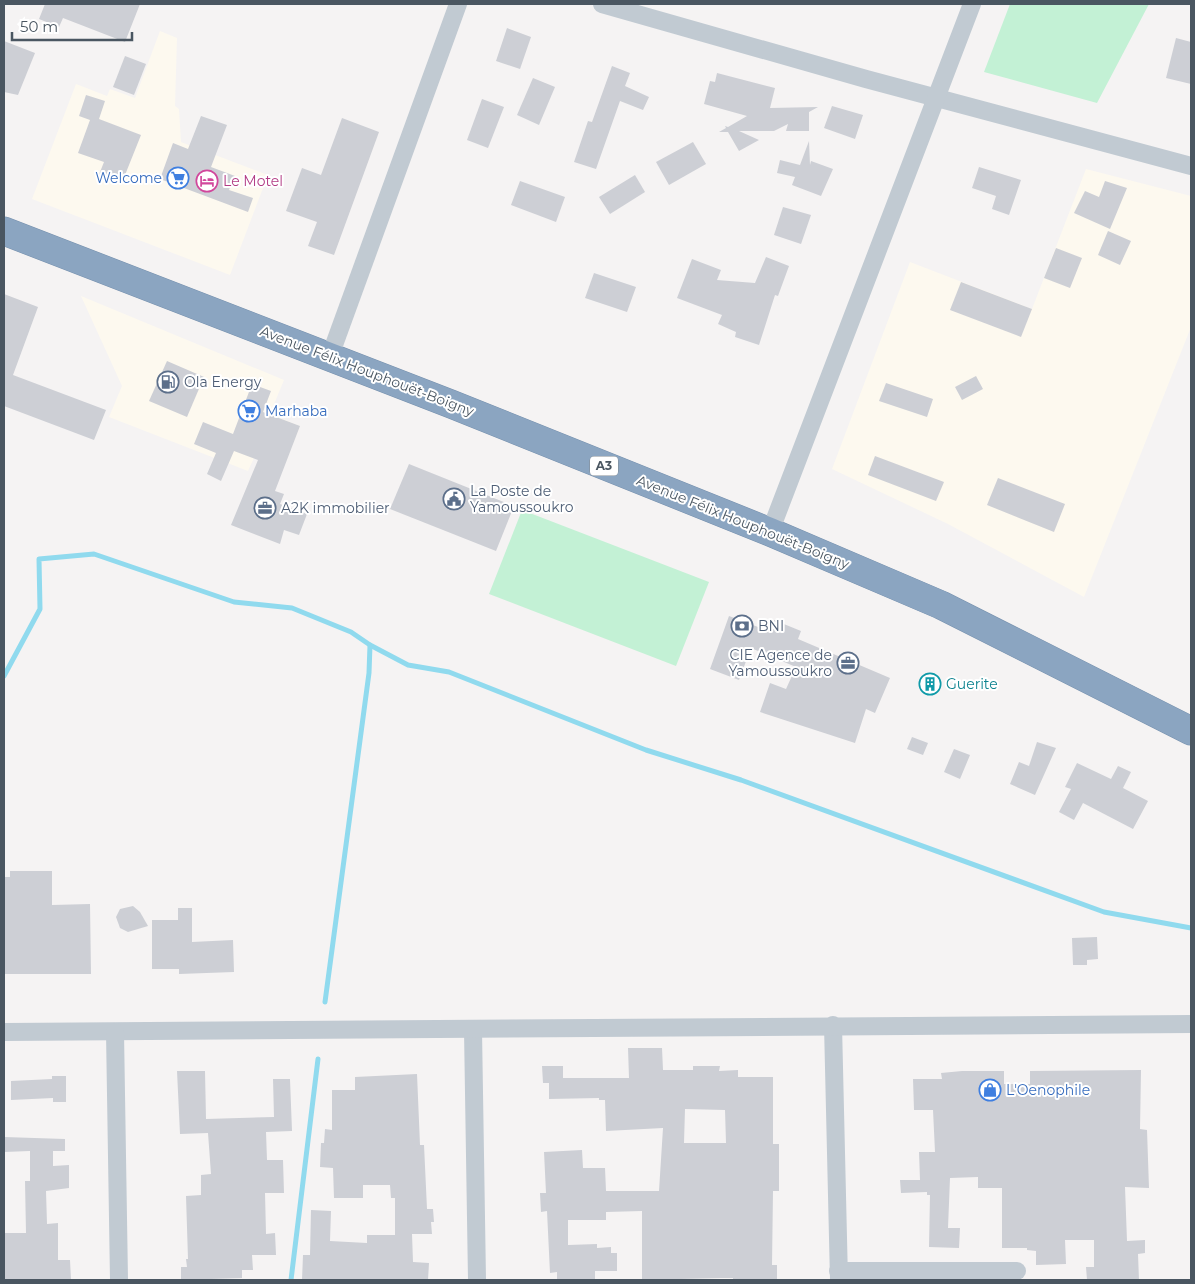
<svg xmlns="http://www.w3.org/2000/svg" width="1195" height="1284" font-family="Montserrat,sans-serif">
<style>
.commercial{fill:#fdf9ef}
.green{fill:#c3f1d5}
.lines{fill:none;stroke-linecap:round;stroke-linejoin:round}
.stream{stroke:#90daee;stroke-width:5}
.building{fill:#cdcfd5;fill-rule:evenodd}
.highway-casing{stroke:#7690ad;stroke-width:29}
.street{stroke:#c1cad2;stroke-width:18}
.highway{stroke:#8ba5c1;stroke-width:28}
.labels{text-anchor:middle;stroke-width:4;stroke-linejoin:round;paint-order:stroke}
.shield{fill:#fff;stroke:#808990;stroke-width:1}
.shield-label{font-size:12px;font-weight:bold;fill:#4a5661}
.shop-label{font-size:14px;fill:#366cbe;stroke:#fff;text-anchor:start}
.hotel-label{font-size:14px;fill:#b23c85;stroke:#fff;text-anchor:start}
.street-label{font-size:14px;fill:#4a5661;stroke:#fff}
.service-label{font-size:14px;fill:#4e5e75;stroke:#fff;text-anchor:start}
.culture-label{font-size:14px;fill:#0d838f;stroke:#fff;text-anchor:start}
</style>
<rect width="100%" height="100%" fill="#f5f3f3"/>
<g class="commercial">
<polygon points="160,31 177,38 175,106 179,109 181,142 268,175 230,275 32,199 76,84 107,96 110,89 135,98"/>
<polygon points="1086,169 1191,196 1191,327 1084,597 948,524 832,469 910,262 1032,309"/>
<polygon points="81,296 284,380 270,414 300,426 283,469 254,458 248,471 109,417 122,386"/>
</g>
<g class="green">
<polygon points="1010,4 1149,4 1097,103 984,72"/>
<polygon points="522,510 709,582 676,666 489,594"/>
</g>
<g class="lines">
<g class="stream">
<polyline points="4,676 40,609 39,559 94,554 234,602 292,608 351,632 370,645 408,665 449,672 646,750 741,780 1104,912 1191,928"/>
<polyline points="325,1002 369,673 370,645"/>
<polyline points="291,1280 318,1059"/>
</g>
</g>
<g class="building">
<polygon points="45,4 140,4 125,42 63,18 59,27 39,19"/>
<polygon points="507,28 531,37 520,69 496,61"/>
<polygon points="1176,38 1191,42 1191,84 1166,78"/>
<polygon points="4,41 35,53 18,95 4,92"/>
<polygon points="125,56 146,64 134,95 113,87"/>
<polygon points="612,66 630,73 625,86 649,97 643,110 620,101 596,169 574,162 588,121 592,122"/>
<polygon points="717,73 775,88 770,108 818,107 809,112 809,131 786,131 788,124 774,131 739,131 759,140 739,151 728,132 719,132 726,128 725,126 728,127 747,116 704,104 710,81 715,82"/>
<polygon points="533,78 555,87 539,125 517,115"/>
<polygon points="86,95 105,101 99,119 141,135 121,185 98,177 104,162 78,153 90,120 79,116"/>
<polygon points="482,99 504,107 488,148 467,140"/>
<polygon points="832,106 863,115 855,139 824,128"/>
<polygon points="201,116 227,125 211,167 235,176 229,190 253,198 248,212 160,179 173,143 188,149"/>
<polygon points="342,118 379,132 334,255 308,246 317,222 286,211 302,168 321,175"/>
<polygon points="809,141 810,165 811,161 833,169 821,196 792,185 795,177 777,173 780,160 800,165"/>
<polygon points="693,142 706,164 669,185 656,162"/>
<polygon points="979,167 1021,180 1009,215 992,209 996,196 972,188"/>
<polygon points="635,175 645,192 610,214 599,197"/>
<polygon points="520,181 565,197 556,222 511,205"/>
<polygon points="1105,181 1127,188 1110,229 1074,213 1085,191 1099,197"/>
<polygon points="783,207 811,215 801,244 774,235"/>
<polygon points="1108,231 1131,241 1120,265 1098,255"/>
<polygon points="1056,248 1082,258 1070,288 1044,278"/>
<polygon points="766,257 789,266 778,296 775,295 759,345 735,337 736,332 718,324 722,315 677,298 692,259 721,270 717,280 755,283"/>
<polygon points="594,273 636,287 627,312 585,298"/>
<polygon points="961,282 1032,309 1021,337 950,310"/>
<polygon points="4,294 38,307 13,375 106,410 94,440 4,406"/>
<polygon points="167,361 204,377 187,417 149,401"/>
<polygon points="976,376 983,389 962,400 955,387"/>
<polygon points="886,383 933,399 927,417 879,401"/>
<polygon points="252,384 271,391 263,412 300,426 275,491 284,494 280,504 307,514 299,535 284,530 280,544 231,525 258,460 234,451 221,481 207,474 216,453 194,444 203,422 233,434"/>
<polygon points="875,456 944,482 936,501 868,475"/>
<polygon points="409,464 514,506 496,551 390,509"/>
<polygon points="998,478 1065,504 1054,532 987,505"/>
<polygon points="729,616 769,631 774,620 801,631 798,639 890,678 875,713 866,709 855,743 760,712 770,683 786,689 796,667 751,648 739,680 710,669"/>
<polygon points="912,737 928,743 923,755 907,749"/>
<polygon points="1037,742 1056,748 1035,795 1010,784 1019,762 1029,766"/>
<polygon points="954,749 970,755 960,779 944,772"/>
<polygon points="1077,763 1111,779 1118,766 1131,772 1123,788 1148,801 1133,829 1083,803 1074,820 1059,812 1071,789 1065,787"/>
<polygon points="10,871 52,871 52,905 90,904 91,974 4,974 4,877 10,877"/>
<polygon points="133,906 140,912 148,926 128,932 120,928 116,917 120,909"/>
<polygon points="178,908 192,908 192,942 233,940 234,972 179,974 179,969 152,969 152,920 178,920"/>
<polygon points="1097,937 1098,959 1087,960 1087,965 1073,965 1072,938"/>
<path d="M628 1048H662L663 1070H693V1066H720L719 1071 738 1070V1077H773V1144H779V1191H773L772 1265H777V1280H733V1278H721L642 1280V1211L606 1212V1220H568V1245L597 1244V1248L611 1247V1253H617V1271H595V1280H557V1272L550 1273 547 1211 541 1212 540 1193H546L544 1152 582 1150 583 1168H605L606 1191H659L663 1128 606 1131 605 1100H599V1098L549 1099V1083H543L542 1066H563V1078H629ZM685 1109 725 1110 726 1143H684Z"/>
<polygon points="1141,1070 1140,1129 1147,1130 1149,1188 1125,1187 1127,1241 1145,1240 1145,1253 1138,1254 1139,1280 1087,1280 1086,1267 1094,1267 1094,1240 1065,1240 1066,1264 1036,1265 1036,1251 1027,1250 1027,1248 1002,1248 1002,1188 978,1188 978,1177 950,1178 948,1228 960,1228 959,1248 929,1247 930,1195 927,1195 927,1192 901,1193 900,1180 920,1180 919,1152 935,1152 933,1110 914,1110 913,1079 942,1079 941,1073 962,1071 1004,1071 1004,1084 1030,1084 1030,1071"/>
<polygon points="177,1071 205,1071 206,1119 274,1117 273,1079 290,1079 292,1131 266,1132 267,1160 283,1160 284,1193 265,1193 266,1234 275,1233 276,1255 252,1255 253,1270 242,1270 242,1278 181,1280 181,1267 187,1267 186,1259 188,1259 186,1196 201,1195 201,1175 211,1174 208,1133 180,1134"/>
<polygon points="417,1074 420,1145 424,1145 427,1209 433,1209 434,1222 431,1222 432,1234 412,1234 413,1262 429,1263 428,1280 302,1280 303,1255 310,1255 311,1210 331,1211 330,1241 367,1243 367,1235 395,1235 395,1198 391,1198 390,1185 363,1185 363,1198 334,1198 333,1168 320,1167 321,1143 324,1143 325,1129 332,1130 332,1090 355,1090 355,1077"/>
<polygon points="52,1076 66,1076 66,1102 53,1102 53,1098 11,1100 11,1081 52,1079"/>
<polygon points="4,1137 65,1139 65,1151 53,1151 53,1166 69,1165 69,1188 46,1191 47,1224 58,1223 58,1260 70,1260 71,1280 5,1279 4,1233 26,1233 25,1181 30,1181 30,1151 4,1152"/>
</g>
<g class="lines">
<g class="highway-casing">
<polyline id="highway" points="4,231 451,404 770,532 941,605 1191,731"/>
</g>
<g class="street">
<polyline points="602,4 866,79 1191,166"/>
<polyline points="330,356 458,4"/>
<polyline points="770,532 972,4"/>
<polyline points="833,1025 839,1280"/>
<polyline points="473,1030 477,1280"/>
<polyline points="4,1032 1191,1024"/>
<polyline points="115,1032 119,1280"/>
<polyline points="838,1271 1017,1271"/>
</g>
<use href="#highway" class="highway"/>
</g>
<defs>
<g id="supermarket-ring" transform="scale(1.125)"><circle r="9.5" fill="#fff" stroke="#3f7fe0" stroke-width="1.5"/><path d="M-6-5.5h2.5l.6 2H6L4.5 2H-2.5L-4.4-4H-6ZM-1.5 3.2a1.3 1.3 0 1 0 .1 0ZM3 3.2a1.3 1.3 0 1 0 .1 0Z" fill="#3f7fe0"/></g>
<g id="hotel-ring" transform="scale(1.125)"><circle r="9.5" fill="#fff" stroke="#d1479c" stroke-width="1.5"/><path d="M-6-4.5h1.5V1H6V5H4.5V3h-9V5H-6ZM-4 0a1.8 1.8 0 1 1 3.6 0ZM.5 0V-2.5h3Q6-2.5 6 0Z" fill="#d1479c"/></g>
<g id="fuel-ring" transform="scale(1.125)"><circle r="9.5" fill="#fff" stroke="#5c6f8a" stroke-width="1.5"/><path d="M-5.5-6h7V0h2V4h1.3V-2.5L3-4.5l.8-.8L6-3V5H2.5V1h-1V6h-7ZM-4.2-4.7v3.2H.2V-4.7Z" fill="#5c6f8a"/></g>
<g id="civic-ring" transform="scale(1.125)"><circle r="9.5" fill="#fff" stroke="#5c6f8a" stroke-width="1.5"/><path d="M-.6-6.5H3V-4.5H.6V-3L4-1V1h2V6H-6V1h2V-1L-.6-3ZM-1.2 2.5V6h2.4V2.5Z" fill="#5c6f8a"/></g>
<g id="office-ring" transform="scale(1.125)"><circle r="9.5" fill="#fff" stroke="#5c6f8a" stroke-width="1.5"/><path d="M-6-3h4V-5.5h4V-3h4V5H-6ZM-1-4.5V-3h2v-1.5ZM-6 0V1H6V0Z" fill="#5c6f8a"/></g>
<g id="bank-ring" transform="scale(1.125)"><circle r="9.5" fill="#fff" stroke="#5c6f8a" stroke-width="1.5"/><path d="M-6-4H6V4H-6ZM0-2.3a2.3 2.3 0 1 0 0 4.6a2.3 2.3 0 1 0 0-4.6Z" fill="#5c6f8a"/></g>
<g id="building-ring" transform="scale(1.125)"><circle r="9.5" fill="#fff" stroke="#0f9aa8" stroke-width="1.5"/><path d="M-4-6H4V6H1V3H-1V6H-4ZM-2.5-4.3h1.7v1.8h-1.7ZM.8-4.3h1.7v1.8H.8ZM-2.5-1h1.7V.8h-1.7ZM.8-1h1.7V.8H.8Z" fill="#0f9aa8"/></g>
<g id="shop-ring" transform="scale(1.125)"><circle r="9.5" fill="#fff" stroke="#3f7fe0" stroke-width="1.5"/><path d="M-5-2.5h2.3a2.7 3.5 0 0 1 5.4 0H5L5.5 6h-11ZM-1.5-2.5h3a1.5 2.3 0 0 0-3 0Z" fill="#3f7fe0"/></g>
</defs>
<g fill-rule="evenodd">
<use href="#supermarket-ring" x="178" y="178"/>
<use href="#hotel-ring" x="207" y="181"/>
<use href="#fuel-ring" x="168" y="382"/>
<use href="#supermarket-ring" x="249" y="411"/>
<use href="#civic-ring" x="454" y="499"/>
<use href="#office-ring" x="265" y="508"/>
<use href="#bank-ring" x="742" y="626"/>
<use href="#office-ring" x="848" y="663"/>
<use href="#building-ring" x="930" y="684"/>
<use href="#shop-ring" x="990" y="1090"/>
</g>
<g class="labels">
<rect class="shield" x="590" y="456.5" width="28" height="19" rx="4"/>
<g class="shield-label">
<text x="604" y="470">A3</text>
</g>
<g class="shop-label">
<text x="162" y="183" text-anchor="end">Welcome</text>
<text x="265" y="416">Marhaba</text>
<text x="1006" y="1095">L'Oenophile</text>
</g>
<g class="hotel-label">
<text x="223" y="186">Le Motel</text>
</g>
<g class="street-label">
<text transform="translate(367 371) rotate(21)" y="5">Avenue Félix Houphouët-Boigny</text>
<text transform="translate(743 522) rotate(22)" y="5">Avenue Félix Houphouët-Boigny</text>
</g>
<g class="service-label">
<text x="184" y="387">Ola Energy</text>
<text x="470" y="496">La Poste de<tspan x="470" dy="16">Yamoussoukro</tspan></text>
<text x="281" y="513">A2K immobilier</text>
<text x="758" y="631">BNI</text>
<text x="832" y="660" text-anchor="end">CIE Agence de<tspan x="832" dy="16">Yamoussoukro</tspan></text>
</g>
<g class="culture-label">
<text x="946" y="689">Guerite</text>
</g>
</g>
<rect width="1195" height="1284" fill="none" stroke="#4a5661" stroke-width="10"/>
<path d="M12 32v8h120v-8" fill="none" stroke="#4a5661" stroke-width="2.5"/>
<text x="20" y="32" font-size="15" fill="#4a5661" stroke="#ffffff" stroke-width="4" paint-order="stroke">50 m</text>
</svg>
